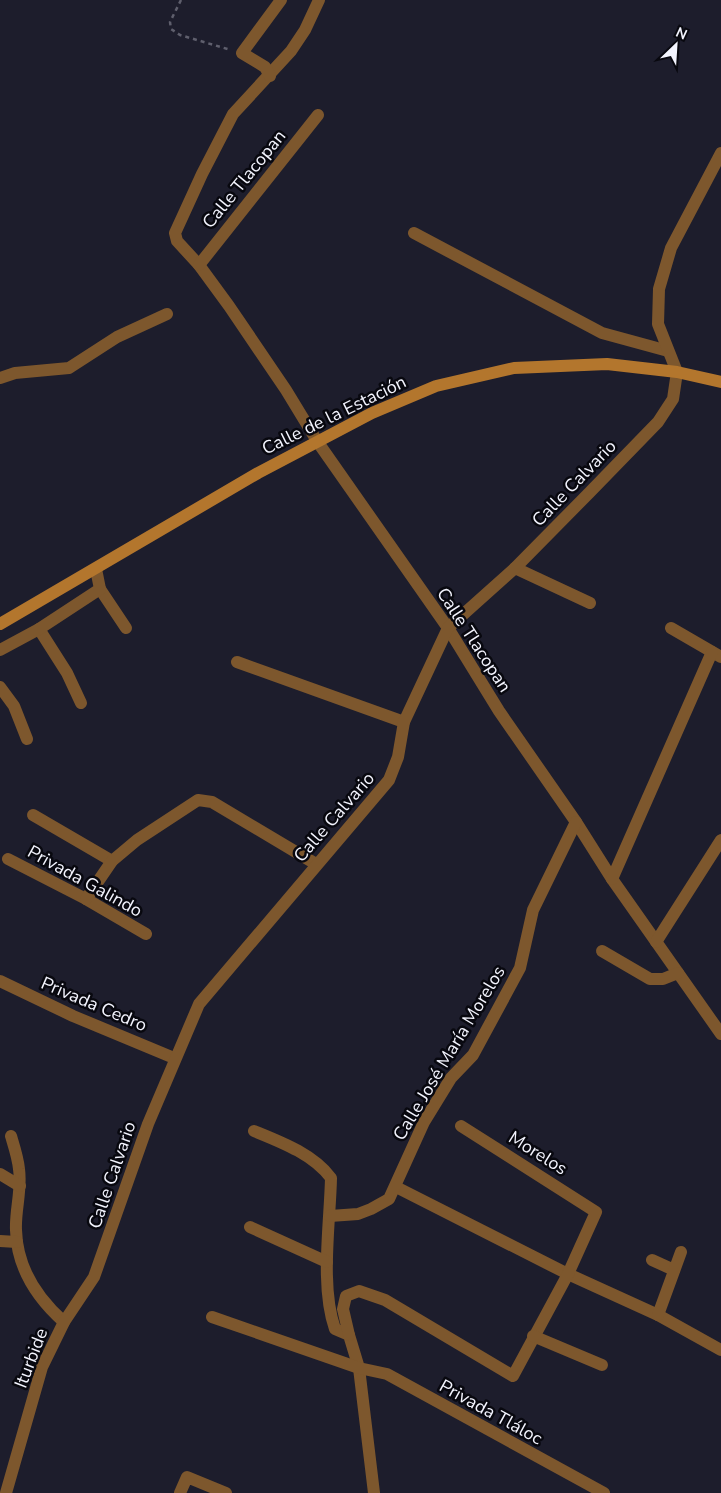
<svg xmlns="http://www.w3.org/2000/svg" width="721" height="1493" font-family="'Nunito Sans',sans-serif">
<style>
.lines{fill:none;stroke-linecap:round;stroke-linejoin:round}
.path{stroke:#5f5f6d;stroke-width:2.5;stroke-dasharray:4 4;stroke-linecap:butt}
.street{stroke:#7d572d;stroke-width:12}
.secondary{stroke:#b3762d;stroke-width:12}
.labels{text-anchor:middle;stroke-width:5;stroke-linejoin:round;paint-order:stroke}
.street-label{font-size:18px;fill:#f3f4fe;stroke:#08080f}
</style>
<rect width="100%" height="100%" fill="#1d1d2c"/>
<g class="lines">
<polyline class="path" points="181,0 170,22 171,29 180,35 231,50"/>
<g class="street">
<polyline points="319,0 305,30 291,51 233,114 202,174 175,233 177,241 199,265 229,306 286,390 317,441 448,628 499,711 576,822 612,879 721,1034"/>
<polyline points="270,76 265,67 242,53 281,0"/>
<polyline points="414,233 602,333 668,351"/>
<polyline points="199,265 318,115"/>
<polyline points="0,378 15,373 69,368 117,337 167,314"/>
<polyline points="515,568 590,603"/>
<polyline points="100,589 126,628"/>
<polyline points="671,628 721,657"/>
<polyline points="39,629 67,673 81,703"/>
<polyline points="0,650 39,629 100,589 96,569"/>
<polyline points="237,662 404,722"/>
<polyline points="0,687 14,706 27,739"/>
<polyline points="33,815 112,861"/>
<polyline points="8,859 86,899 146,934"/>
<polyline points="612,879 712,652"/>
<polyline points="86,899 112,861 137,840 198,800 212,802 316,864"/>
<polyline points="656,942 721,840"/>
<polyline points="602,951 650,979 663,979 678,973"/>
<polyline points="0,981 73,1016 174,1058"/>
<path d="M254 1131C281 1142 313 1154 331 1178 330 1224 320 1286 335 1329L349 1335 359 1368 374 1493"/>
<path d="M11 1136C14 1146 18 1158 19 1169 22 1190 15 1210 16 1230 17 1269 37 1298 64 1322"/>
<polyline points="0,1174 20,1186"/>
<polyline points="396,1187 568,1274 658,1315 721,1350"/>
<polyline points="330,1216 358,1214 371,1209 389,1199 424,1122 451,1078 473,1055 520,968 533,910 576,822"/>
<polyline points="250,1227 327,1262"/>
<polyline points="0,1241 17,1242"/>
<polyline points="652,1260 674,1270"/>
<polyline points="658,1315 681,1252"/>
<polyline points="212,1317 359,1368 387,1374 604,1493"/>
<polyline points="349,1335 343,1309 346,1296 359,1291 385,1300 513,1376 568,1274 596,1212 461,1126"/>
<polyline points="533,1336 602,1365"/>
<polyline points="6,1493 42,1367 64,1322 94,1277 148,1124 199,1004 389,780 398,757 404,722 448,628 515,568 589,493 658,422 673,399 677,372 658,324 659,289 671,248 721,153"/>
<polyline points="180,1493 187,1477 226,1493"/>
</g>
<polyline class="secondary" points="0,624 258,473 372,413 436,386 514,368 607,364 677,372 721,382"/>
</g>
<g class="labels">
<g class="street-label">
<text transform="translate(244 179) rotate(-51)" y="6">Calle Tlacopan</text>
<text transform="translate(334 415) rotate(-26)" y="6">Calle de la Estación</text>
<text transform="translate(574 483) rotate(-46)" y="6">Calle Calvario</text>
<text transform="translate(474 640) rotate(57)" y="6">Calle Tlacopan</text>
<text transform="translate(334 817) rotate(-49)" y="6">Calle Calvario</text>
<text transform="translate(85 881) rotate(29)" y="6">Privada Galindo</text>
<text transform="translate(94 1004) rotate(23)" y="6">Privada Cedro</text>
<text transform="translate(449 1053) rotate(-59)" y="6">Calle José María Morelos</text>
<text transform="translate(538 1153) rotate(32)" y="6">Morelos</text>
<text transform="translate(112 1175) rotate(-71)" y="6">Calle Calvario</text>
<text transform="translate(31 1358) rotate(-69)" y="6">Iturbide</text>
<text transform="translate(491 1412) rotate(29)" y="6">Privada Tláloc</text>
</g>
</g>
<g transform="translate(676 45) rotate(25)" stroke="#08080f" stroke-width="4" paint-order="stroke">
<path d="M0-4L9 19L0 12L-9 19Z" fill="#f3f4fe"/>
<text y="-8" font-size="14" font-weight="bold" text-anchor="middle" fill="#f3f4fe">N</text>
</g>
</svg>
